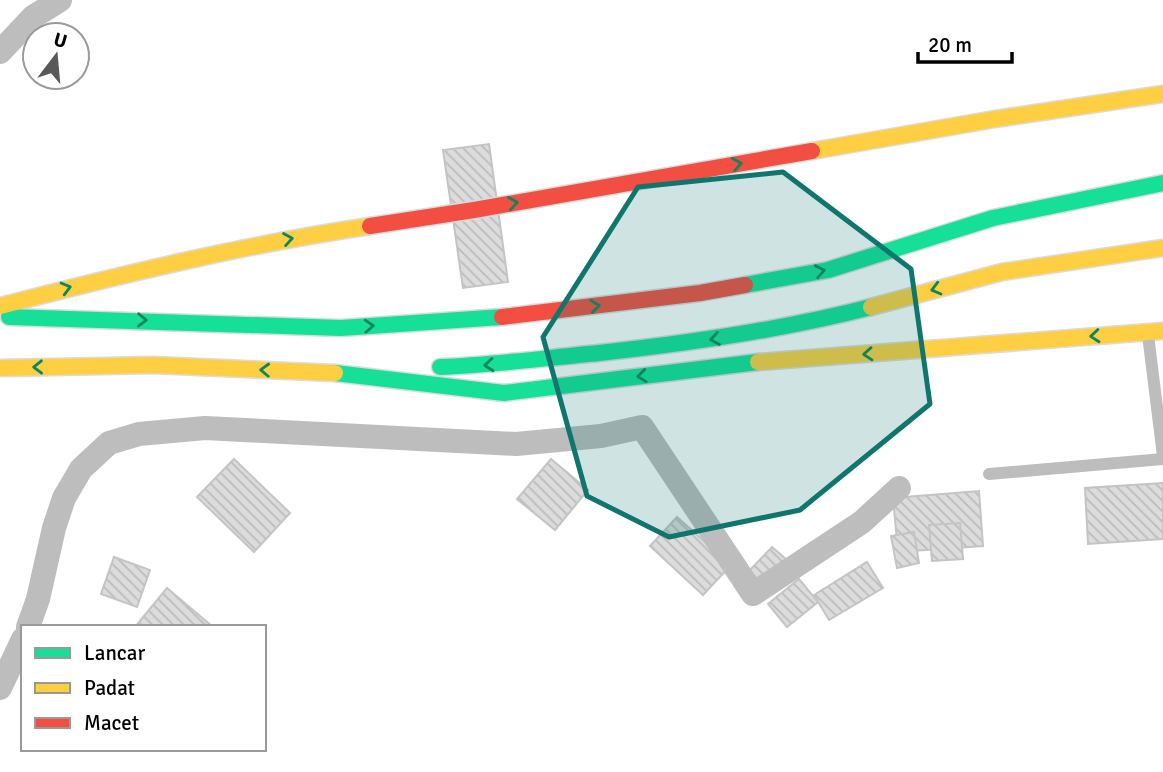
<svg xmlns="http://www.w3.org/2000/svg" width="1163" height="772" font-family="Signika,sans-serif">
<style>
.building{fill:url(#building-back-hatch);stroke:#c4c4c4;stroke-width:2}
.lines{fill:none;stroke-linecap:round;stroke-linejoin:round}
.fast-casing{stroke:#dbdbdb;stroke-width:19}
.slow-casing{stroke:#dbdbdb;stroke-width:19}
.jam-casing{stroke:#dbdbdb;stroke-width:19}
.lane{stroke:#bdbdbd;stroke-width:12}
.street{stroke:#bdbdbd;stroke-width:24}
.fast{stroke:#16e098;stroke-width:16}
.slow{stroke:#ffcf43;stroke-width:16}
.jam{stroke:#f24e42;stroke-width:16}
.oneway{stroke:#0d865b}
.marked{fill:#0f766e;fill-opacity:0.2;stroke:#0f766e;stroke-width:5;stroke-linejoin:round}
</style>
<defs>
<pattern id="building-back-hatch" width="6" height="6" patternUnits="userSpaceOnUse" patternTransform="scale(1.75)"><rect width="6" height="6" fill="#dcdcdc"/><path d="M-1 5l2 2M0 0l6 6M5-1l2 2" fill="none" stroke="#bbb"/></pattern>
</defs>
<rect width="100%" height="100%" fill="#fff"/>
<g class="building">
<polygon points="489,144 508,282 463,288 443,150"/>
<polygon points="234,459 290,513 254,552 197,497"/>
<polygon points="551,459 588,490 555,530 517,499"/>
<polygon points="1163,483 1163,539 1088,544 1085,488"/>
<polygon points="979,491 983,546 898,552 893,498"/>
<polygon points="677,517 731,565 703,595 650,546"/>
<polygon points="960,523 963,559 932,561 929,525"/>
<polygon points="914,532 919,563 897,568 891,536"/>
<polygon points="772,547 786,559 760,586 747,573"/>
<polygon points="114,557 150,570 137,607 101,594"/>
<polygon points="867,562 883,588 829,620 814,595"/>
<polygon points="799,579 818,602 787,627 768,604"/>
<polygon points="167,588 213,627 135,627"/>
</g>
<g class="lines">
<g class="fast-casing">
<g id="fast">
<polyline points="745,285 828,270 993,218 1163,183"/>
<polyline points="9,317 341,328 502,317"/>
<path d="M440 367C493 365 546 358 599 353 691 343 782 330 871 307"/>
<polyline points="335,373 504,393 758,362"/>
</g>
</g>
<g class="slow-casing">
<g id="slow">
<polyline points="812,151 995,119 1163,94"/>
<path d="M0 306C124 274 243 245 370 226"/>
<polyline points="871,307 1002,272 1163,248"/>
<polyline points="758,362 1163,331"/>
<polyline points="0,368 154,365 335,373"/>
</g>
</g>
<g class="jam-casing">
<g id="jam">
<polyline points="370,226 474,210 812,151"/>
<polyline points="502,317 700,293 745,285"/>
</g>
</g>
<g class="lane">
<polyline points="1148,335 1163,456"/>
<polyline points="989,474 1163,459"/>
</g>
<g class="street">
<polyline points="0,52 33,17 60,0"/>
<polyline points="28,627 38,599 54,528 64,498 81,469 109,443 139,434 205,428 516,444 601,436 642,427 753,594 862,522 899,488"/>
<polyline points="0,688 23,639"/>
</g>
<use href="#fast" class="fast"/>
<use href="#slow" class="slow"/>
<use href="#jam" class="jam"/>
</g>
<defs><path id="oneway-chevron" d="M-2-3.5L2.5 0L-2 3.5" fill="none" stroke-width="1.6" stroke-linecap="round" stroke-linejoin="round" transform="scale(1.75)"/></defs>
<g class="oneway">
<use href="#oneway-chevron" transform="translate(737 164) rotate(-10)"/>
<use href="#oneway-chevron" transform="translate(513 203) rotate(-10)"/>
<use href="#oneway-chevron" transform="translate(288 239) rotate(-10)"/>
<use href="#oneway-chevron" transform="translate(820 271) rotate(-11)"/>
<use href="#oneway-chevron" transform="translate(66 288) rotate(-15)"/>
<use href="#oneway-chevron" transform="translate(936 289) rotate(165)"/>
<use href="#oneway-chevron" transform="translate(595 306) rotate(-7)"/>
<use href="#oneway-chevron" transform="translate(142 320) rotate(1)"/>
<use href="#oneway-chevron" transform="translate(369 326) rotate(-3)"/>
<use href="#oneway-chevron" transform="translate(1095 336) rotate(175)"/>
<use href="#oneway-chevron" transform="translate(715 339) rotate(170)"/>
<use href="#oneway-chevron" transform="translate(868 354) rotate(176)"/>
<use href="#oneway-chevron" transform="translate(489 365) rotate(175)"/>
<use href="#oneway-chevron" transform="translate(38 367) rotate(179)"/>
<use href="#oneway-chevron" transform="translate(265 370) rotate(-178)"/>
<use href="#oneway-chevron" transform="translate(642 376) rotate(173)"/>
</g>
<path class="marked" d="M783 172 911 269 930 404 800 510 669 537 587 496 543 337 638 187Z"/>
<rect x="21" y="625" width="245" height="126" fill="#ffffff" stroke="#999999" stroke-width="2"/>
<rect x="35" y="648" width="35" height="10" fill="#16e098" stroke="#999999" stroke-width="2"/>
<text x="84" y="660" font-size="21" fill="#000000">Lancar</text>
<rect x="35" y="683" width="35" height="10" fill="#ffcf43" stroke="#999999" stroke-width="2"/>
<text x="84" y="695" font-size="21" fill="#000000">Padat</text>
<rect x="35" y="718" width="35" height="10" fill="#f24e42" stroke="#999999" stroke-width="2"/>
<text x="84" y="730" font-size="21" fill="#000000">Macet</text>
<g transform="translate(56 56) rotate(16)"><circle r="33" fill="#ffffff" stroke="#999999" stroke-width="2"/>
<path d="M0-5L12 26L0 18L-12 26Z" fill="#595959"/>
<text y="-10" font-size="19" font-weight="bold" text-anchor="middle" fill="#000000">U</text>
</g>
<path d="M918 52v10h94v-10" fill="none" stroke="#000000" stroke-width="3.5"/>
<text x="928" y="52" font-size="21" fill="#000000" stroke="#ffffff" stroke-width="5" paint-order="stroke">20 m</text>
</svg>
